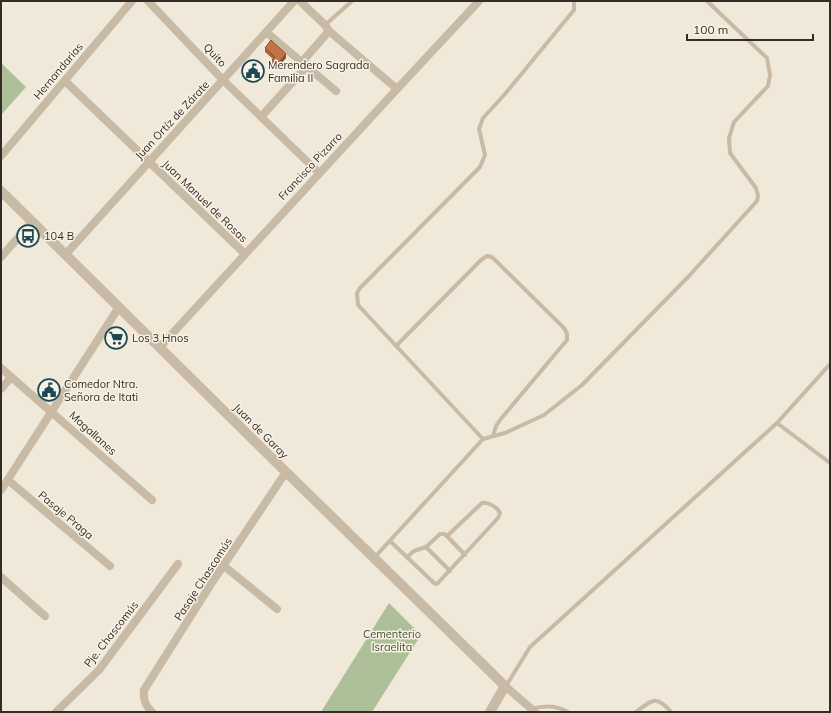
<svg xmlns="http://www.w3.org/2000/svg" width="831" height="713" font-family="Mulish,sans-serif">
<style>
.green{fill:#adbf99}
.lines{fill:none;stroke-linecap:round;stroke-linejoin:round}
.service{stroke:#c8baa5;stroke-width:4}
.minor{stroke:#c8baa5;stroke-width:8}
.tertiary{stroke:#c8baa5;stroke-width:10}
.wall{fill:#a8643a}
.shaded-wall{fill:#885130}
.building{fill:#c37444;stroke:#885130}
.labels{text-anchor:middle;stroke-width:3;stroke-linejoin:round;paint-order:stroke}
.street-label{font-size:11px;fill:#342c26;stroke:#f8f2e5}
.poi-label{font-size:11px;fill:#342c26;stroke:#f8f2e5;text-anchor:start}
.park-label{font-size:11px;fill:#3e522b;stroke:#f8f2e5}
</style>
<rect width="100%" height="100%" fill="#f0e8d9"/>
<g class="green">
<polygon points="1,63 26,87 1,115"/>
<polygon points="389,603 421,635 372,712 321,712"/>
</g>
<g class="lines">
<g class="service">
<polyline points="325,25 352,1"/>
<polyline points="396,346 481,260 487,256 492,257 564,328 567,334 567,340 500,420 496,426 493,436"/>
<polyline points="777,423 830,463"/>
<polyline points="483,439 505,433 544,415 582,385 689,276 757,201 758,196 756,188 730,153 729,138 734,122 768,86 770,75 767,58 707,1"/>
<path d="M390 541 434 583 437 584 498 518 500 513C497 507 489 502 482 503L447 536"/>
<polyline points="426,547 450,571"/>
<polyline points="407,557 414,551 426,547 440,534 444,534 447,536 465,555"/>
<polyline points="374,558 483,439 358,305 357,293 360,288 480,167 485,155 479,129 483,118 505,94 574,10 574,1"/>
<polyline points="506,686 530,647 777,423 830,364"/>
<path d="M532 709C545 705 556 705 568 712"/>
<path d="M636 712C652 700 656 694 671 712"/>
</g>
<g class="minor">
<polyline points="148,1 223,80 319,173"/>
<polyline points="300,1 325,25 329,31 397,89"/>
<polyline points="266,32 336,91"/>
<polyline points="301,63 329,31"/>
<polyline points="65,81 245,254"/>
<polyline points="261,117 306,67"/>
<polyline points="1,156 132,1"/>
<polyline points="66,254 294,1"/>
<polyline points="1,257 32,222"/>
<polyline points="159,348 397,89 479,1"/>
<polyline points="1,368 152,500"/>
<polyline points="1,389 11,377"/>
<polyline points="8,480 110,566"/>
<polyline points="1,490 119,307"/>
<polyline points="224,566 277,609"/>
<polyline points="1,577 45,616"/>
<polyline points="505,686 535,712"/>
<polyline points="56,712 99,670 178,564"/>
<path d="M152 712C145 705 143 700 144 690L211 584 286 472"/>
</g>
<polyline class="tertiary" points="1,191 286,472 505,686 490,712"/>
</g>
<polygon class="wall" points="265,48 286,58 277,68 272,65 272,60 273,59 265,52"/>
<polygon class="shaded-wall" points="286,54 286,58 277,68 277,64"/>
<polygon class="building" points="271,40 286,54 277,64 272,60 275,57 265,48"/>
<defs>
<g id="civic-ring" transform="scale(1.15)"><circle r="9.5" fill="#f8f2e5" stroke="#1d4954" stroke-width="1.5"/><path d="M-.6-6.5H3V-4.5H.6V-3L4-1V1h2V6H-6V1h2V-1L-.6-3ZM-1.2 2.5V6h2.4V2.5Z" fill="#1d4954"/></g>
<g id="bus-ring" transform="scale(1.15)"><circle r="9.5" fill="#f8f2e5" stroke="#1d4954" stroke-width="1.5"/><path d="M-5-6H5V4H4V6H2V4H-2V6H-4V4H-5ZM-3.5-4V0h7V-4ZM-3.5 1.2v1.5H-2V1.2ZM2 1.2v1.5H3.5V1.2Z" fill="#1d4954"/></g>
<g id="supermarket-ring" transform="scale(1.15)"><circle r="9.5" fill="#f8f2e5" stroke="#1d4954" stroke-width="1.5"/><path d="M-6-5.5h2.5l.6 2H6L4.5 2H-2.5L-4.4-4H-6ZM-1.5 3.2a1.3 1.3 0 1 0 .1 0ZM3 3.2a1.3 1.3 0 1 0 .1 0Z" fill="#1d4954"/></g>
</defs>
<g fill-rule="evenodd">
<use href="#civic-ring" x="253" y="71"/>
<use href="#bus-ring" x="28" y="236"/>
<use href="#supermarket-ring" x="116" y="338"/>
<use href="#civic-ring" x="49" y="390"/>
</g>
<g class="labels">
<g class="street-label">
<text transform="translate(215 55) rotate(47)" y="4">Quito</text>
<text transform="translate(58 71) rotate(-50)" y="4">Hernandarias</text>
<text transform="translate(172 120) rotate(-47)" y="4">Juan Ortíz de Zárate</text>
<text transform="translate(310 166) rotate(-47)" y="4">Francisco Pizarro</text>
<text transform="translate(205 201) rotate(44)" y="4">Juan Manuel de Rosas</text>
<text transform="translate(261 431) rotate(45)" y="4">Juan de Garay</text>
<text transform="translate(93 433) rotate(42)" y="4">Magallanes</text>
<text transform="translate(66 515) rotate(40)" y="4">Pasaje Praga</text>
<text transform="translate(203 579) rotate(-57)" y="4">Pasaje Chascomús</text>
<text transform="translate(111 634) rotate(-52)" y="4">Pje. Chascomús</text>
</g>
<g class="poi-label">
<text x="268" y="69">Merendero Sagrada<tspan x="268" dy="13">Familia II</tspan></text>
<text x="44" y="240">104 B</text>
<text x="132" y="342">Los 3 Hnos</text>
<text x="64" y="388">Comedor Ntra.<tspan x="64" dy="13">Señora de Itati</tspan></text>
</g>
<g class="park-label">
<text x="392" y="638">Cementerio<tspan x="392" dy="13">Israelita</tspan></text>
</g>
</g>
<rect width="831" height="713" fill="none" stroke="#342c26" stroke-width="4"/>
<path d="M687 34v6h126v-6" fill="none" stroke="#342c26" stroke-width="2"/>
<text x="693" y="34" font-size="12" fill="#342c26" stroke="#f8f2e5" stroke-width="3" paint-order="stroke">100 m</text>
</svg>
